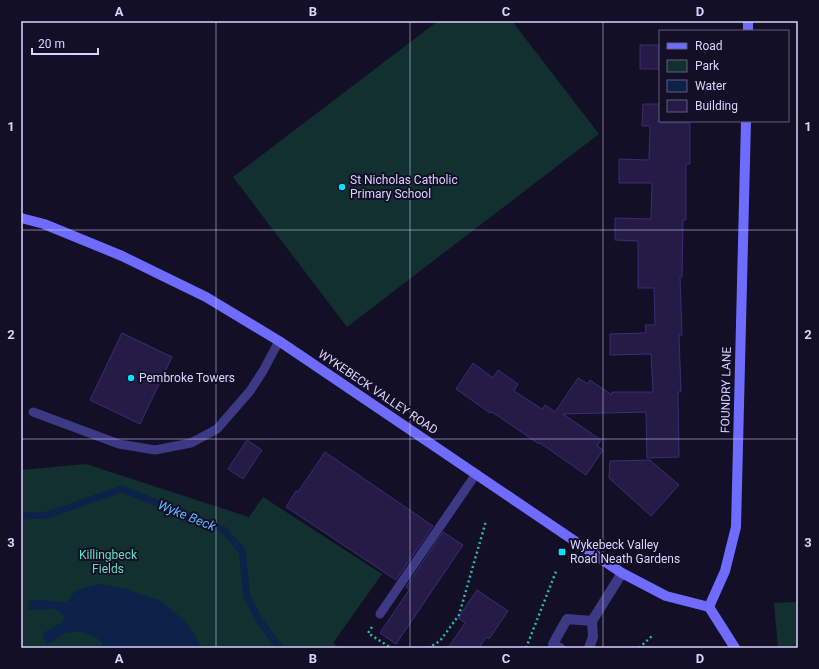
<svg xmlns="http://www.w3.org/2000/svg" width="819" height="669" font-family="Roboto,sans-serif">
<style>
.green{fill:#12302f}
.water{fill:#0c2248}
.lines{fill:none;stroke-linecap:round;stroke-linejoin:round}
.stream{stroke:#0c2248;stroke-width:7}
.building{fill:#241b47;stroke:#3b2d73}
.path{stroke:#2fb8b0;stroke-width:2.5;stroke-dasharray:2 3;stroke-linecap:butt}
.lane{stroke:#3d3a85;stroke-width:9}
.street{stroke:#3d3a85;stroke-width:10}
.secondary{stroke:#6f6bff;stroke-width:10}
.grid{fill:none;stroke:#d9d4ff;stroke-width:1;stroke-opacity:0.55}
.poi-dot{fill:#00e5ff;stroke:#130f26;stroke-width:1.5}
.labels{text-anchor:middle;stroke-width:4;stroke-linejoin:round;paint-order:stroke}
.poi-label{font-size:12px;fill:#d9d4ff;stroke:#130f26;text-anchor:start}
.street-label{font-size:12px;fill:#d9d4ff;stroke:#130f26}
.park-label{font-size:12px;fill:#5fe0c0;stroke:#130f26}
.water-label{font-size:13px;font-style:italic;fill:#62b6ff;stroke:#130f26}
.neatline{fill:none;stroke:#d9d4ff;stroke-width:1.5}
.grid-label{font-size:13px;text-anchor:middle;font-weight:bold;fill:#d9d4ff}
</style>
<rect width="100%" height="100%" fill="#130f26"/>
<g class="green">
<polygon points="438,21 512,21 599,134 347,327 233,177"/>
<polygon points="86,464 249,517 263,497 382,574 333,643 339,648 21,648 21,470"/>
<polygon points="798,602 798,648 778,648 774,603"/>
</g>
<polygon class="water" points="100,584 126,589 159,600 184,620 196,637 202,648 102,648 102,643 97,638 78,631 64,634 47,644 41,634 63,622 64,616 55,609 29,610 29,600 46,600 66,603 76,590"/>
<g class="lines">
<polyline class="stream" points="21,516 47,515 122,489 224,530 242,551 247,596 259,620 280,648"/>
</g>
<g class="building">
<rect x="640" y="45" width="19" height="24"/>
<polygon points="643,104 660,104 660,123 690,123 690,164 686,164 686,220 683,220 682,277 680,277 682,335 679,335 681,392 678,392 679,457 647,458 646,412 563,414 601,440 597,446 603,450 586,475 540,443 539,444 492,412 490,413 456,389 473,363 493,378 498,370 518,384 514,391 542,409 545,405 555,412 578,378 588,384 590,380 612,395 612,392 653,392 651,354 610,355 610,334 646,333 645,325 655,325 654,288 638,288 638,241 615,240 615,218 651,219 652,183 619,183 619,159 649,160 650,126 642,126"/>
<polygon points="122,333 172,357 140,424 90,400"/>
<polygon points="247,440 262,450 243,479 228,469"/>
<polygon points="325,452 433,526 396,580 286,507 296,491 298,492"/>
<polygon points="650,460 679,485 651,516 609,478 610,461"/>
<polygon points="443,532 463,545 396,644 380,633 409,590 406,587"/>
<polygon points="477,590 508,611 489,639 486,637 479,648 448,648 465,623 458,618"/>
</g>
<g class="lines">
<g class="path">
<polyline points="372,627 368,633 391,648"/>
<polyline points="428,648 440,641 459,615 486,521"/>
<polyline points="526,648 557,569"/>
<polyline points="639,648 653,635"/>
</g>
<g class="lane">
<polyline points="33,412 119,444 155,450 191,443 217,429 250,391 263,371 279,341"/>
<polyline points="380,614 476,474"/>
</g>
<g class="street">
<polyline points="560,648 553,644 567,619 592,621"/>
<polyline points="589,648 593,637 592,621 622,573"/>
</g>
<g class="secondary">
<polyline points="748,31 748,21"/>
<polyline points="21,218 44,224 122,256 206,297 279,341 622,573 666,596 709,607"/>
<polyline points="709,607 725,571 736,527 746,121"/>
<polyline points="709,607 735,648"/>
</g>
</g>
<path class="grid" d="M216 21V648M410 21V648M603 21V648M21 230H798M21 439H798"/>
<g class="poi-dot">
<circle cx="342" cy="187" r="4"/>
<circle cx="131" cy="378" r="4"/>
<rect x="558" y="548" width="8" height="8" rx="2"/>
</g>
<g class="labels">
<g class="poi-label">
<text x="350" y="184">St Nicholas Catholic<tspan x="350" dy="14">Primary School</tspan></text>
<text x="139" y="382">Pembroke Towers</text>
<text x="570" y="549">Wykebeck Valley<tspan x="570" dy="14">Road Neath Gardens</tspan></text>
</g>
<g class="street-label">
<text transform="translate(726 390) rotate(-89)" y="4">FOUNDRY LANE</text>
<text transform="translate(378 392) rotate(34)" y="4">WYKEBECK VALLEY ROAD</text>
</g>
<g class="park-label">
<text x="108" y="559">Killingbeck<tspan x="108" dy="14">Fields</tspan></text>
</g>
<g class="water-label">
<text transform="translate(187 515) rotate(22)" y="5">Wyke Beck</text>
</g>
</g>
<rect width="819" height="669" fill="none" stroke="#130f26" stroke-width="44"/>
<rect x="659" y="30" width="130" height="92" fill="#130f26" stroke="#625e7d"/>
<rect x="667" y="43" width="20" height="6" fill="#6f6bff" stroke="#625e7d"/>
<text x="695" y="50" font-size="12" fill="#d9d4ff">Road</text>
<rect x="667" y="60" width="20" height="12" fill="#12302f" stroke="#625e7d"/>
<text x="695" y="70" font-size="12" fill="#d9d4ff">Park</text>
<rect x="667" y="80" width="20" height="12" fill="#0c2248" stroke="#625e7d"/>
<text x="695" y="90" font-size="12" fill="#d9d4ff">Water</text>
<rect x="667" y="100" width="20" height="12" fill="#241b47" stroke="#625e7d"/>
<text x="695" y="110" font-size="12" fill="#d9d4ff">Building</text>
<path d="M32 48v6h66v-6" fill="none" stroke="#d9d4ff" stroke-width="2"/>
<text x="38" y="48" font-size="12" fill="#d9d4ff" stroke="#130f26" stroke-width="3" paint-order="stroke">20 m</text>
<rect x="22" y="22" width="775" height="625" class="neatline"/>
<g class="grid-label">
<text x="119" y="16">A</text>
<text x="313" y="16">B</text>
<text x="506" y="16">C</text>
<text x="700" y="16">D</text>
<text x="11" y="131">1</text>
<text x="808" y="131">1</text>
<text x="11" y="339">2</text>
<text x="808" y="339">2</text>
<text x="11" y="547">3</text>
<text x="808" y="547">3</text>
<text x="119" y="663">A</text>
<text x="313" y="663">B</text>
<text x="506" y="663">C</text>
<text x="700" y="663">D</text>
</g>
</svg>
